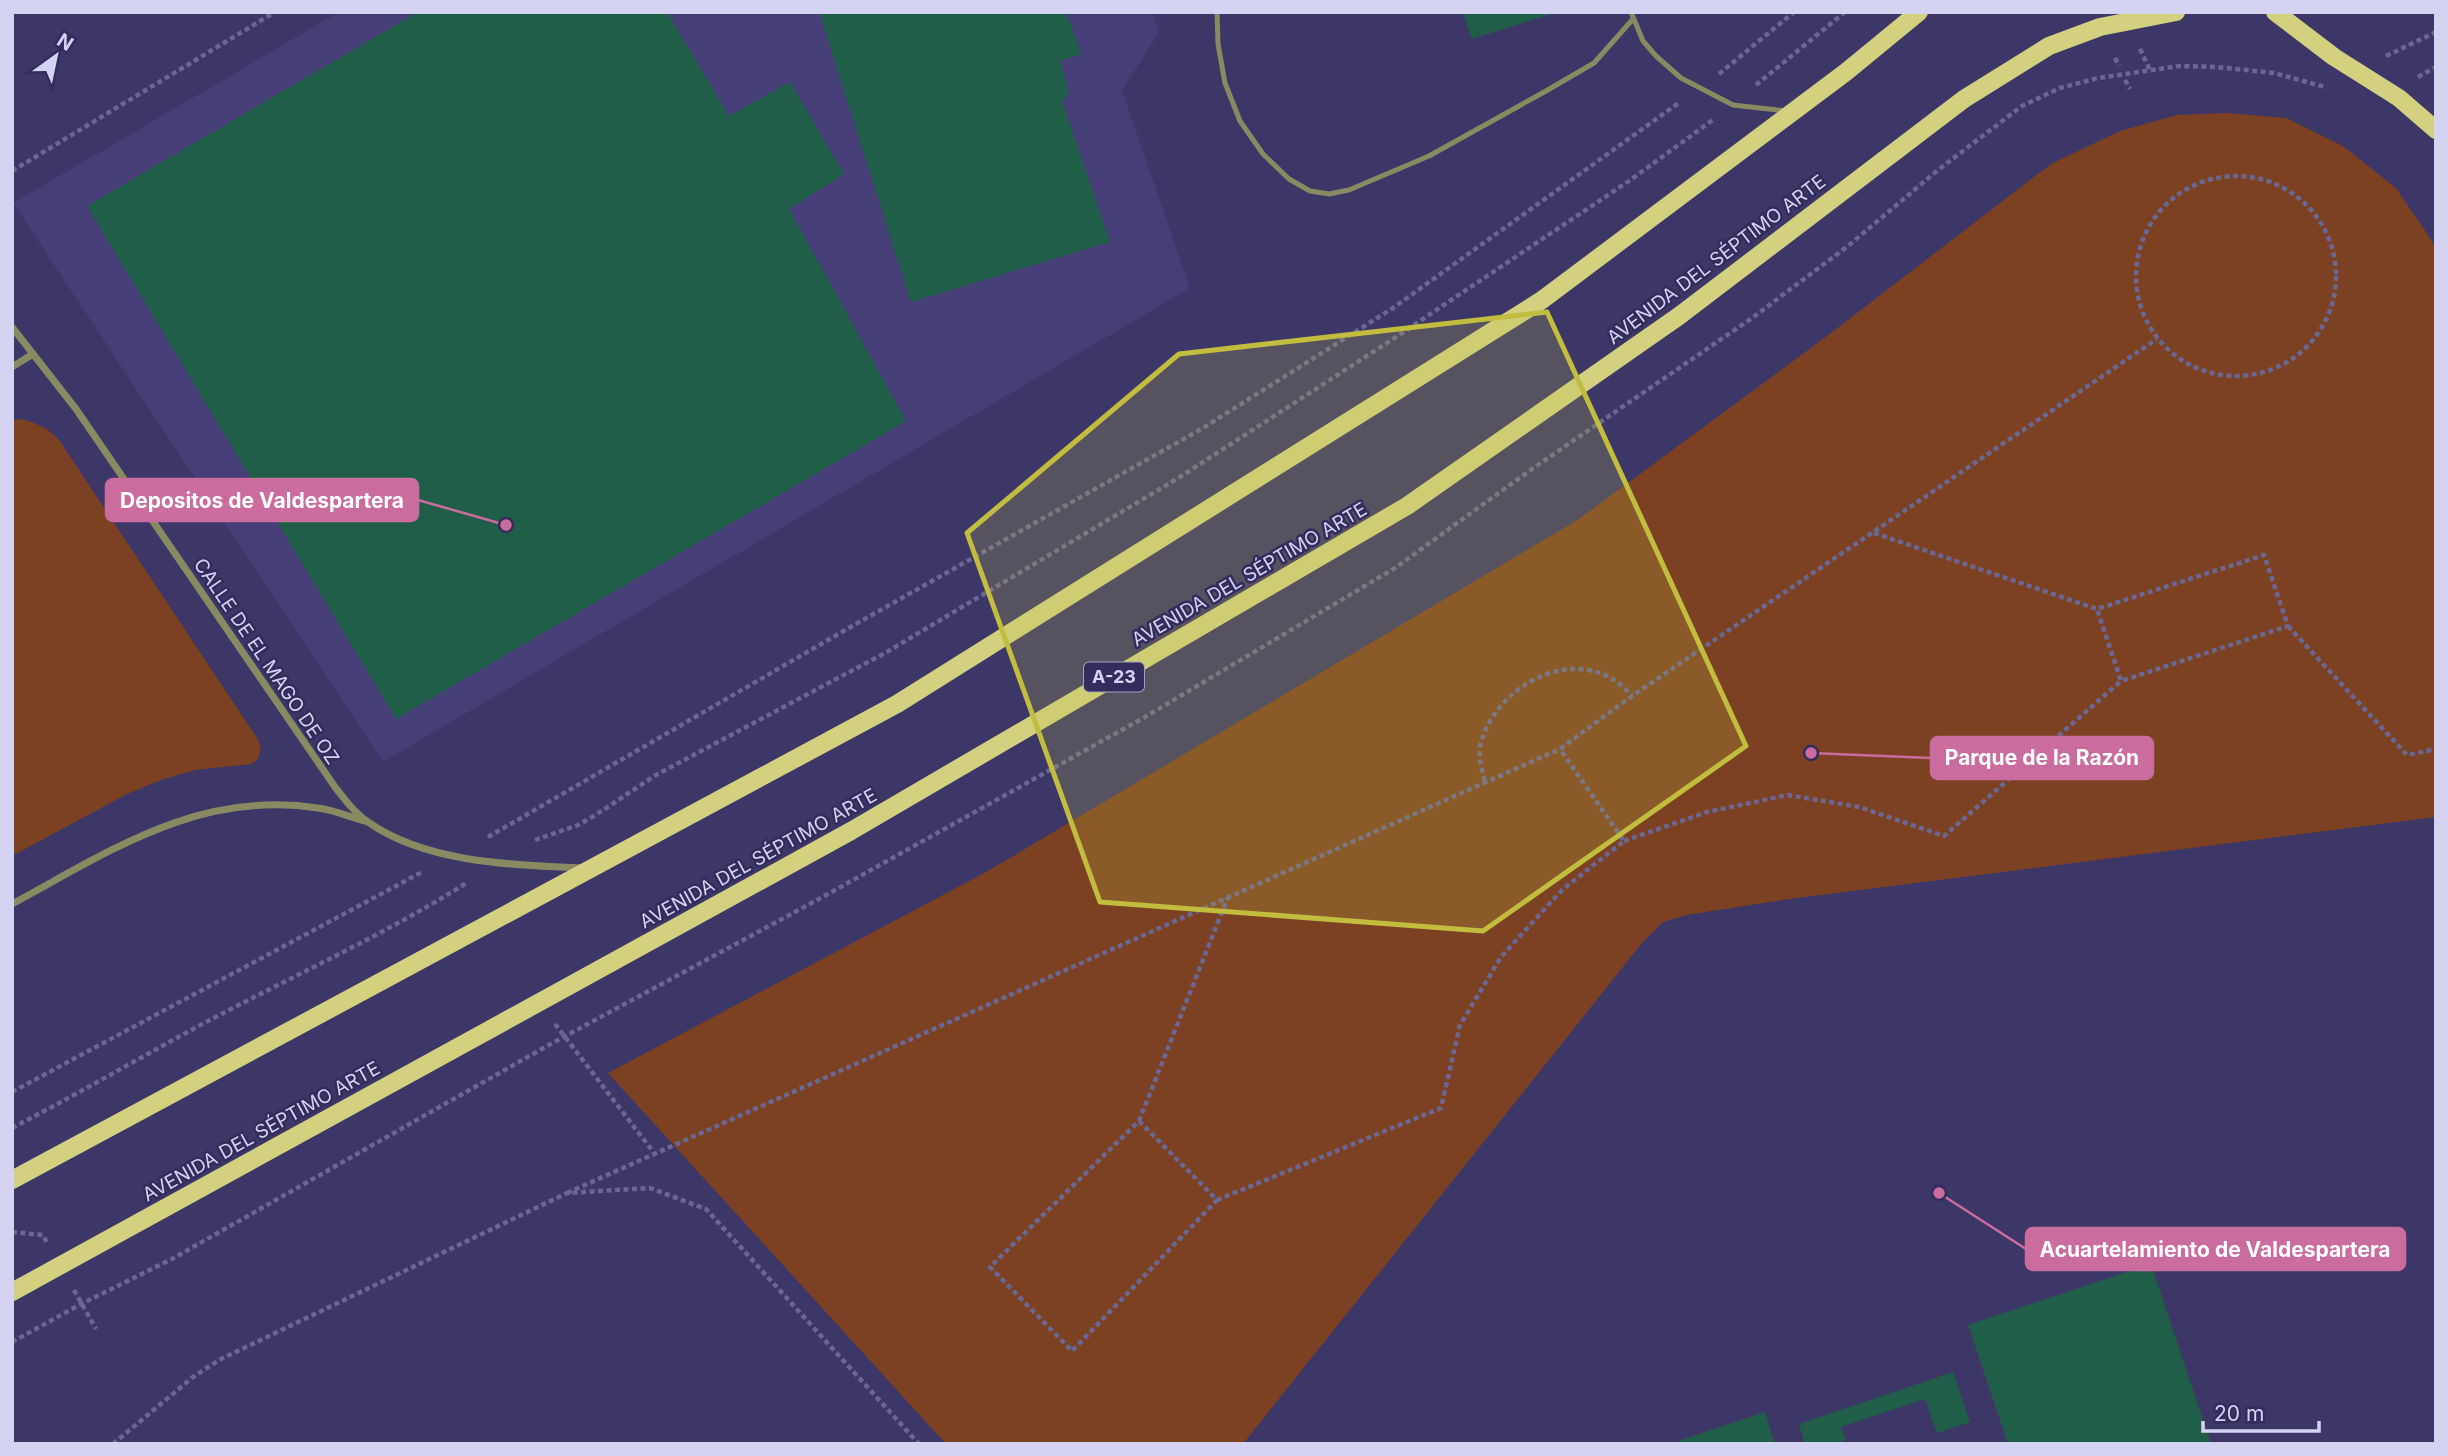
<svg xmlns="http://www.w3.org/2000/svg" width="2448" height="1456" font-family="Inter,sans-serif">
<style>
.built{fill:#453e77}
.green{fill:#7c4122}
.building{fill:#215e49}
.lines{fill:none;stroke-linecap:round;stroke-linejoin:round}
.path{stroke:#6b6792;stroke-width:4.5;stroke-dasharray:5 3.5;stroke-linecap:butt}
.service{stroke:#898962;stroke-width:5}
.minor{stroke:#898962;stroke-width:7}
.primary{stroke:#d3d180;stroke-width:18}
.marked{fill:#c2bd3f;fill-opacity:0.2;stroke:#c2bd3f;stroke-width:5;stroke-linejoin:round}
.labels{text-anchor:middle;stroke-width:5;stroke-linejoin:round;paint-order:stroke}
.shield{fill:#332c5c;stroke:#a4a1c4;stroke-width:2}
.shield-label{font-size:18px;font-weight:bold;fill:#d4d3f1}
.street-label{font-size:19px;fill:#d4d3f1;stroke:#332c5c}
.leader{fill:none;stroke:#ca6c9e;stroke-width:2.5}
.callout-dot{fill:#ca6c9e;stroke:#332c5c;stroke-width:2.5}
.callout{fill:#ca6c9e;stroke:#ca6c9e;stroke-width:2.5}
.callout-label{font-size:21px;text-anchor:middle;font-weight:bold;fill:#fff}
</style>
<rect width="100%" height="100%" fill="#3d3768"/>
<polygon class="built" points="339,12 1153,12 1159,33 1122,90 1190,288 383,762 13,203"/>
<g class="green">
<polygon points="2227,113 2286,118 2343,146 2396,188 2436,247 2436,817 1789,899 1686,915 1663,922 1642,943 1243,1444 946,1444 608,1073 988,871 1579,519 1827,336 2051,164 2120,131 2177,115"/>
<path d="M19 419C35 422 48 428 59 440L257 738C262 748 262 759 251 764L195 770 161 780 127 794 12 856V420Z"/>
</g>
<g class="building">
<polygon points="418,12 667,12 729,116 790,82 844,174 789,209 906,421 396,719 87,206"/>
<polygon points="819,12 1066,12 1081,54 1060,61 1069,92 1062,101 1110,242 911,302"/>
<polygon points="1463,12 1554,12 1554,13 1472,39"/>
<polygon points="2151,1264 2211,1444 2008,1444 1968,1325"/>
<polygon points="1953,1372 1970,1422 1937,1433 1925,1399 1841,1427 1846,1440 1833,1444 1805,1444 1799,1424"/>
<polygon points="1765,1412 1775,1444 1672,1444 1672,1443"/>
</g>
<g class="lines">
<g class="path">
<polyline points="2140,49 2150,70"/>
<polyline points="2386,56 2436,32"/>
<polyline points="2115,58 2119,66"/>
<polyline points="1719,74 1794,12"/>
<polyline points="2418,77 2436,67"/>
<polyline points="2125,80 2130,89"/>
<polyline points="1756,85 1845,12"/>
<polyline points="12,171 275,12"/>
<circle cx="2236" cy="276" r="100"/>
<polyline points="1874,533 2097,609 2264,555 2288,626 2121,681 2097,609"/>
<polyline points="2288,626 2407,755 2436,749"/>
<path d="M1485 781C1481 767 1477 753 1482 739 1502 679 1585 640 1632 696"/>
<polyline points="488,837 847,629 1203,428 1393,308 1680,102"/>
<polyline points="535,840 578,825 594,816 656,775 885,653 1180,477 1393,339 1629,181 1714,119"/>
<polyline points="1624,841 1707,812 1788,795 1859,807 1944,836 2121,681"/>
<polyline points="555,1024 655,1154"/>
<polyline points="12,1092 422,872"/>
<polyline points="1139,1121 1217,1200 1072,1351 990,1267 1139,1121 1228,897"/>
<path d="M12 1128C74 1096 134 1061 195 1028 286 979 381 937 468 882"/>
<polyline points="567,1193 1560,749 1632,696 2157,339"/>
<polyline points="1217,1200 1441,1108 1460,1025 1501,957 1562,890 1624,841 1560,749"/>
<polyline points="12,1232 43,1235 47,1243"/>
<polyline points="74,1290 96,1329"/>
<polyline points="12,1342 81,1304 172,1259 547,1046 819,899 1145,717 1395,568 1532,469 1752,318 1848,246 1938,170 2022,106 2060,88 2098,78 2179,66 2217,67 2274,73 2325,87"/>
<polyline points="113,1444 193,1377 219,1360 567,1193 650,1188 706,1209 919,1444"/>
</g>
<g class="service">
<polyline points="1217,12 1218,44 1225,83 1240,121 1263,154 1289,179 1310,191 1329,194 1349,190 1429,156 1546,91 1594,63 1633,19"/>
<polyline points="1631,12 1643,41 1656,56 1681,78 1733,105 1786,111"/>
</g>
<g class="minor">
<path d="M12 327 76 409 335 787C345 800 355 813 368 822 426 863 513 865 581 868"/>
<polyline points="12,367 33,354"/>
<path d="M12 904C112 850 199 790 318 808 334 810 350 817 365 821"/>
</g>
<g class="primary">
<polyline points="2275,12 2334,57 2399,98 2436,130"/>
<polyline points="12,1180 897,704 1542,300 1846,72 1919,12"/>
<polyline points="12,1292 851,831 1407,506 1679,316 1964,99 2049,46 2100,27 2176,12"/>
</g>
</g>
<path class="marked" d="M1547 312 1746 746 1483 931 1100 902 967 533 1179 354Z"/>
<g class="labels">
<rect class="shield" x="1084" y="662.5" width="60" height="29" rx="5"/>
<g class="shield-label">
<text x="1114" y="683">A-23</text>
</g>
<g class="street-label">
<text transform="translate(1716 259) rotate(-37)" y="7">AVENIDA DEL SÉPTIMO ARTE</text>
<text transform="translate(1249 574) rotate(-30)" y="7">AVENIDA DEL SÉPTIMO ARTE</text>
<text transform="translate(267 661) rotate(56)" y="7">CALLE DE EL MAGO DE OZ</text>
<text transform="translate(758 858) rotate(-29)" y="7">AVENIDA DEL SÉPTIMO ARTE</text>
<text transform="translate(261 1131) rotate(-29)" y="7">AVENIDA DEL SÉPTIMO ARTE</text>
</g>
</g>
<path class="leader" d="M506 525L418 500M1811 753L1931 758M1939 1193L2026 1249"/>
<g class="callout-dot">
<circle cx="506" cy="525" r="7"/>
<circle cx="1811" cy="753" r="7"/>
<circle cx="1939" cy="1193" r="7"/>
</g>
<g class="callout">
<rect x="106" y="479" width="312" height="42" rx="7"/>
<rect x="1931" y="737" width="222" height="42" rx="7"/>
<rect x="2026" y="1228" width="379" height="42" rx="7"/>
</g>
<g class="callout-label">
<text x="262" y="508">Depositos de Valdespartera</text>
<text x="2042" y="765">Parque de la Razón</text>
<text x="2215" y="1257">Acuartelamiento de Valdespartera</text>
</g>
<rect width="2448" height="1456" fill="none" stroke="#d4d3f1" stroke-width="28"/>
<g transform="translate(56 56) rotate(33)" stroke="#332c5c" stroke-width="5" paint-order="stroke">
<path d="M0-5L12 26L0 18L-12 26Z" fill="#d4d3f1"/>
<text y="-10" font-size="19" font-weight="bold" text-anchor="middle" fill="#d4d3f1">N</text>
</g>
<path d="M2203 1421v10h116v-10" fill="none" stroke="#d4d3f1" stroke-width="3.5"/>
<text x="2214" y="1421" font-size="21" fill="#d4d3f1" stroke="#332c5c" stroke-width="5" paint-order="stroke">20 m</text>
</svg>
